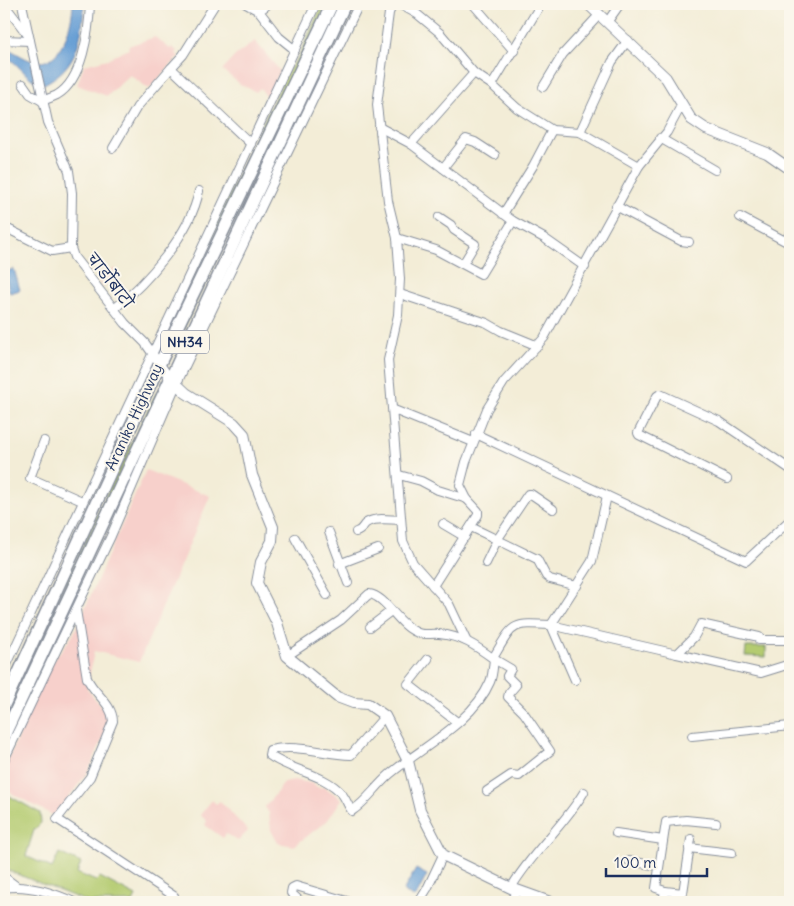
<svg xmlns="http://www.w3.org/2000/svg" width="794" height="906" font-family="Delius,'Playpen Sans Deva',sans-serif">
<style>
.built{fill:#f7d0cb}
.green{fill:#b4cb70;stroke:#687d67}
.water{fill:#669ed4;stroke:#406699}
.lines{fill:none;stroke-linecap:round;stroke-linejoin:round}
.minor-casing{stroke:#878e9a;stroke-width:10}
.major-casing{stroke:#878e9a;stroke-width:12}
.highway-casing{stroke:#878e9a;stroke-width:14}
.minor{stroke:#fff;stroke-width:8}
.major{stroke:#fff;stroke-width:10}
.highway{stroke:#fff;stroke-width:11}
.labels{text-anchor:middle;stroke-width:4;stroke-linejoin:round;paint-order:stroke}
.shield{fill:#fbf7ec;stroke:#5e6b89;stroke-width:1}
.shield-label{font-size:14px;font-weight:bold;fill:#1b2f5e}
.street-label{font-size:15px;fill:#1b2f5e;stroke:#fbf7ec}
</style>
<rect width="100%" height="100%" fill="#fbf7ec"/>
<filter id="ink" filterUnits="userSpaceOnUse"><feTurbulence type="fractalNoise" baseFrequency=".02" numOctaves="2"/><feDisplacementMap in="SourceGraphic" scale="10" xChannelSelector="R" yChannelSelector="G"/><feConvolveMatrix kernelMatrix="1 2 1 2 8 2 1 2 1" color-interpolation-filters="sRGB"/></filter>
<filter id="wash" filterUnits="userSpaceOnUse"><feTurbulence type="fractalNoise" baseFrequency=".0096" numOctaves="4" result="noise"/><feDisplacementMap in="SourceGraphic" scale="20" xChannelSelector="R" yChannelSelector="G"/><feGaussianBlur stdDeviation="1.12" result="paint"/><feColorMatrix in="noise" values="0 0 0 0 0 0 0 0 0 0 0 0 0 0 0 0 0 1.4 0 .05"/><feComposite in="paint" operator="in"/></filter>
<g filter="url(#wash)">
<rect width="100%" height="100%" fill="#f3edd7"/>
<g class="built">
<polygon points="155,37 170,49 172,47 177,51 176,54 179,56 149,89 130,75 107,96 77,85 84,65 108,59 129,49 128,46"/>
<polygon points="255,41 280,71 268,98 260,88 256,92 240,84 222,70 236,55"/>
<polygon points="115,268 120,274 103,287 98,280"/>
<polygon points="146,470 210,496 139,662 94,651 87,689 107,713 109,718 107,729 88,772 54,816 4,789 4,769 46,670 73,635"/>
<polygon points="294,780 311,783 319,788 324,787 342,799 327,821 294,846 278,843 271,830 269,813 265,807 285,782"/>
<polygon points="212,800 216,804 220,801 248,831 238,841 226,834 223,838 205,825 207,821 200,815"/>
</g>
<g class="green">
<polygon points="322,4 327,4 165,340 203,251 286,74 299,56"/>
<polygon points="338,4 341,4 176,344"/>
<polygon points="157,392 158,393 4,719 108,491"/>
<polygon points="746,647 766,647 766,657 745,656"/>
<polygon points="4,793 40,813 41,823 34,830 26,856 52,868 59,853 81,863 77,873 96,881 100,877 136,896 133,902 88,902 4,869"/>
</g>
<g class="water">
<path d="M73 4H84C82 38 78 67 44 84 29 84 18 61 4 56V47C15 51 29 63 40 62 64 61 72 22 73 4Z"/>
<polygon points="14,269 20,290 10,293 4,272"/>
<polygon points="416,869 427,875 415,898 403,891"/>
</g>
</g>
<g filter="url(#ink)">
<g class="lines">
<g class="minor-casing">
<g id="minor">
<polyline points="4,4 27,34"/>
<polyline points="22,4 48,122 69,171 72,193 71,248 74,257 125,323 145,343 169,377"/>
<polyline points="246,4 259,11"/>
<polyline points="265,4 266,6 259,11 279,37 295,50"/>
<polyline points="393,4 389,13 377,105 388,201 397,238 400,279 398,315 388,360 403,541 413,563 449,604 466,640"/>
<polyline points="399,4 417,14 440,33 474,73 492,85 517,108 552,130 580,132 639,166"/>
<polyline points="473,4 514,51"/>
<polyline points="608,21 620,4"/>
<polyline points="4,40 30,41"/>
<polyline points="171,68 183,55 215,4"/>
<polyline points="23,84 30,94 42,101"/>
<polyline points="492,85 541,4"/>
<polyline points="543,87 563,54 600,14"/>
<path d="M42 101C47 99 53 97 57 95 83 80 89 30 90 4"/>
<polyline points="379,127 411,144 513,221 544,238 585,267"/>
<polyline points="580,132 612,62 628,40"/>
<polyline points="660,138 715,170"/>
<polyline points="411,144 474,73"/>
<polyline points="113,148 137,107 171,68 251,144"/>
<polyline points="443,168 466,139 475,142 495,155"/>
<polyline points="616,206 681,241 689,242"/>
<polyline points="503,214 533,166 552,130"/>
<polyline points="439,217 451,225 454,230 475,244 463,264"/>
<polyline points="740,217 785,241 790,234"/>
<polyline points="4,227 52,251 71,248"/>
<polyline points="397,238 436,250 481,274 513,221"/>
<polyline points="400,294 487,323 501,331 538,346"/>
<path d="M114 309C147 283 191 233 199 191"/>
<polyline points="394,410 473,442"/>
<polyline points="476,434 746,561 790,520"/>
<polyline points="44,441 30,478 82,501"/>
<polyline points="399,475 421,481 438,490 467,499"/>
<polyline points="727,479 639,435 638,433 657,396 660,394 719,421 790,469"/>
<polyline points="443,524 465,537"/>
<polyline points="471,527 537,559 546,576 550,579 577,586"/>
<polyline points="329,532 348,583"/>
<path d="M356 532C364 530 362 524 368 522 377 517 390 520 400 520"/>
<polyline points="295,538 327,595"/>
<polyline points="486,563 497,540 528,494 531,494 553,509"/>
<polyline points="339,564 378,549"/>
<polyline points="433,586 478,515 478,511 467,499 460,485 466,462 487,409 504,382 544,338 639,166 667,132 682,104"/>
<path d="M76 610 87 678C94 694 112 703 113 721L90 777 57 819 174 896 171 902"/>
<polyline points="370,627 391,611"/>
<polyline points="677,654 761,673 790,664"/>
<path d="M287 656 341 620 369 594C386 596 398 625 416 632 423 636 431 633 439 634 462 636 476 646 494 659 493 666 493 675 490 682 473 722 422 747 390 774 376 786 367 801 352 811 348 806 346 799 342 794 324 773 290 771 269 755L270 750C298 744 323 754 351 755L385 716"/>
<path d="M493 658C514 623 510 623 551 625L592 561 607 496"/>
<polyline points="428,659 408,684 457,722"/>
<polyline points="4,671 316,4"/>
<polyline points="575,680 551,625 677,654 694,637 701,624 759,637 759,640 790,640"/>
<polyline points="692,736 790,726"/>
<polyline points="4,760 111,536 176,385 359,4"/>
<polyline points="487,791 511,775 519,776 550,751 524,713 508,697 509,693 516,685 507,676 511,669 494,659"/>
<polyline points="616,833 663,840"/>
<polyline points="689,848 732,853"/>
<polyline points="629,861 659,866"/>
<polyline points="4,877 16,886"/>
<path d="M4 888C26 884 54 893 74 902"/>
<path d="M511 888C531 853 563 827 584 792"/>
<polyline points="665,891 656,888 666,822 686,820 716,823"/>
<polyline points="301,902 291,893 292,888 296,886 350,902"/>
<polyline points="419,902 427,889 443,855"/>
<polyline points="512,902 517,890"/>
<polyline points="663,902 665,891 683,893 691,839"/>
</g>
</g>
<g class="major-casing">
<g id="major">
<polyline points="588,4 666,78 691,119 706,129 767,153 790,169"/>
<polyline points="169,377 186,393 234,423 244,434 252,475 273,527 272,541 261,562 257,583 277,623 287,656 337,697 353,703 368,704 385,716 408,761 420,810 443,855 511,888 550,902"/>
</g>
</g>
<g class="highway-casing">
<g id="highway">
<polyline points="4,705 160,363 332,4"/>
<polyline points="4,736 345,4"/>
</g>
</g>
<use href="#minor" class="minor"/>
<use href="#major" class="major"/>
<use href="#highway" class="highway"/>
</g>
</g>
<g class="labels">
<rect class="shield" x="161" y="330.5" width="48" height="23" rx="4"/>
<g class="shield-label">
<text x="185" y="347">NH34</text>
</g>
<g class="street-label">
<text transform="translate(110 281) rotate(52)" y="5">चार्डोबाटो</text>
<text transform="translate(134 417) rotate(-65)" y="5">Araniko Highway</text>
</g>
</g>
<rect width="794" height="906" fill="none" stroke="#fbf7ec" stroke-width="20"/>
<path d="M606 868v8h101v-8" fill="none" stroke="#1b2f5e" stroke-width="2.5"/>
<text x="614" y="868" font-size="15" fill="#1b2f5e" stroke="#fbf7ec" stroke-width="4" paint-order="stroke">100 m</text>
</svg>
